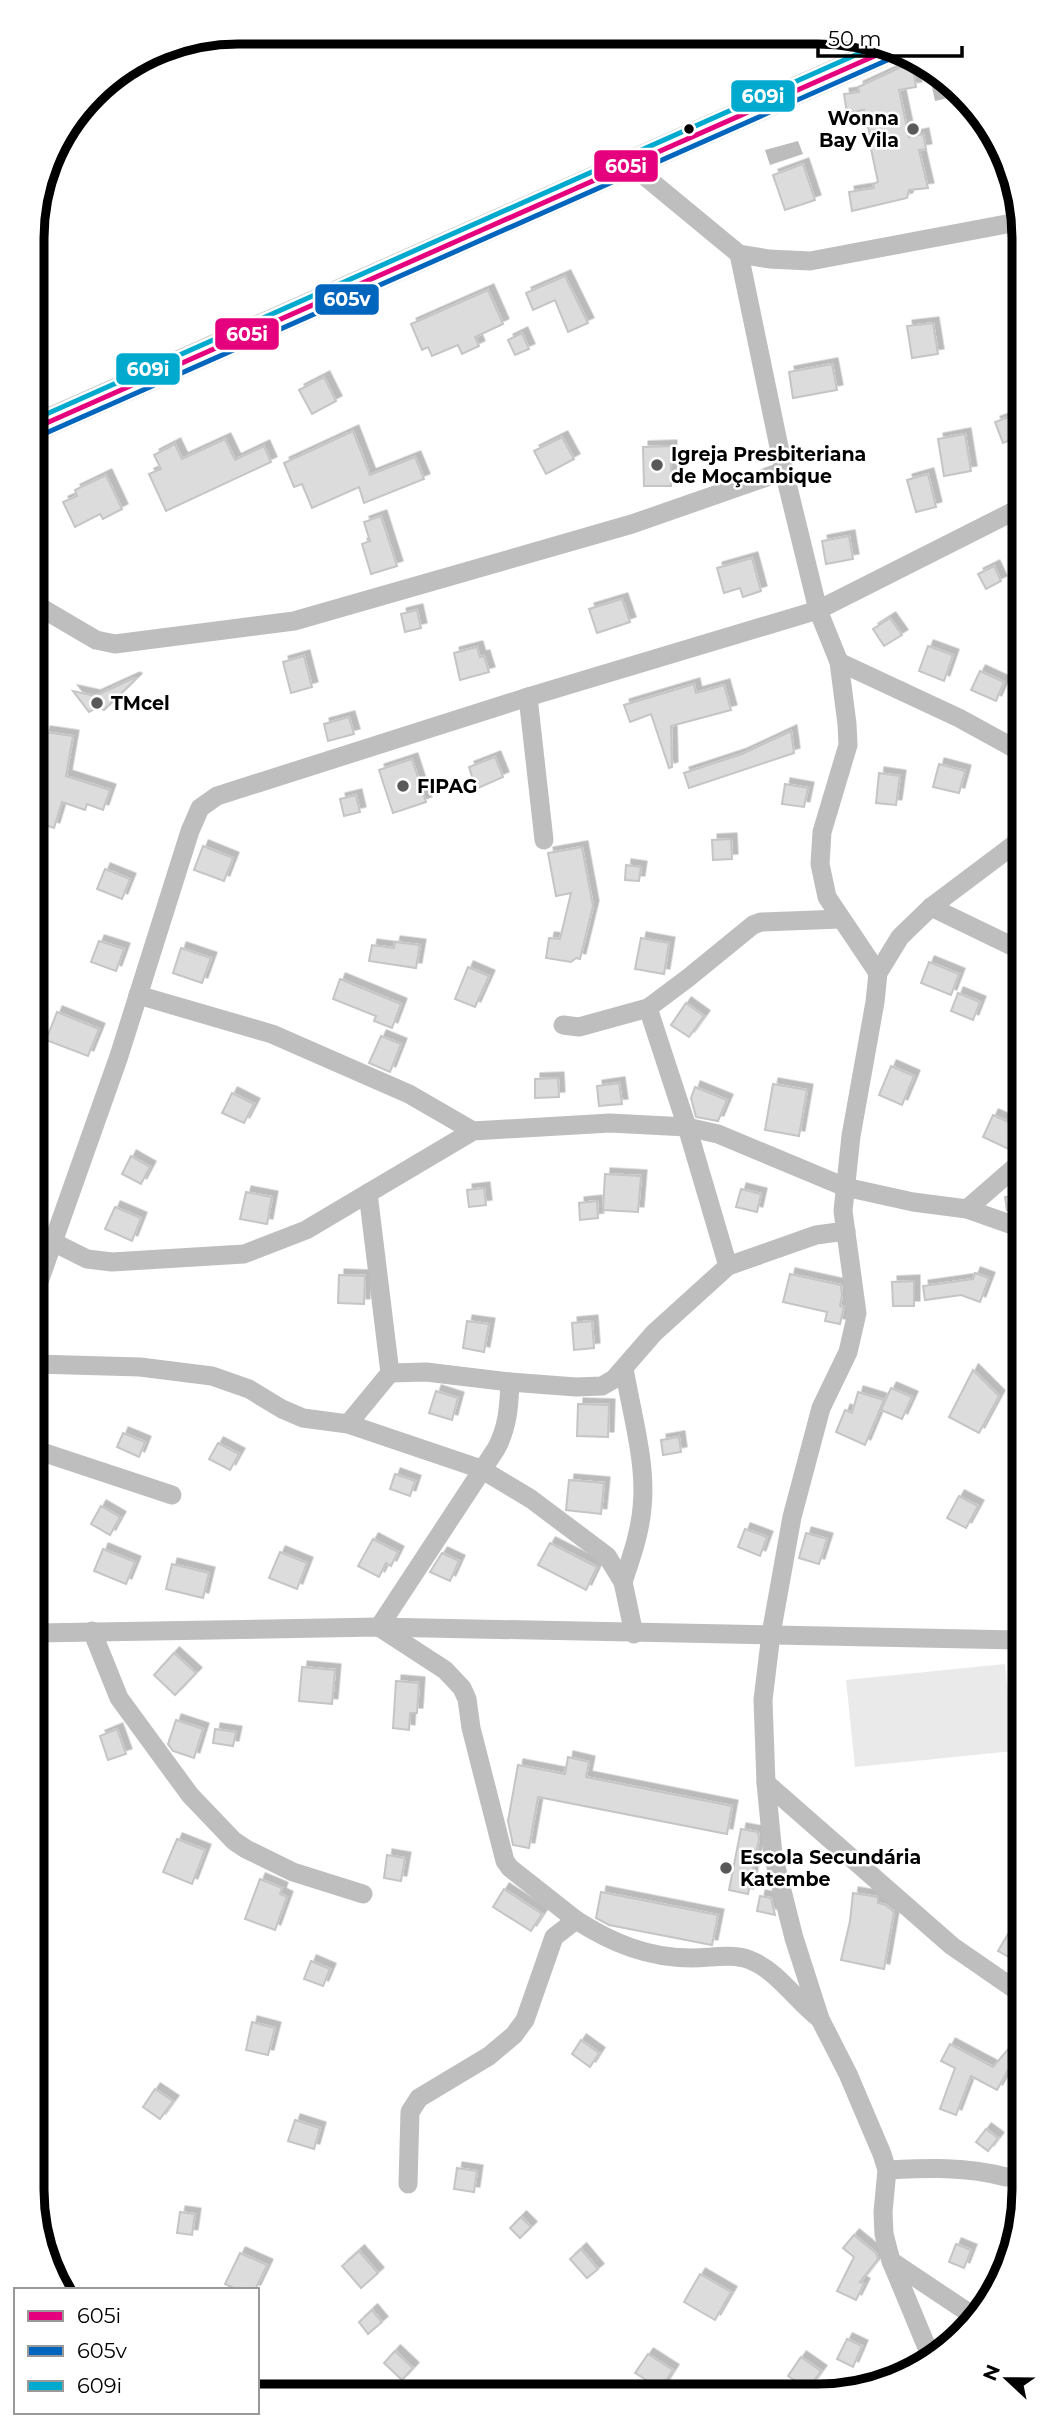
<svg xmlns="http://www.w3.org/2000/svg" width="1056" height="2428" font-family="Montserrat,sans-serif">
<style>
.green{fill:#eaeaea}
.water{fill:#bcbcbc}
.building{fill:#dcdcdc;stroke:#c5c5c5;stroke-width:2;filter:url(#shadow)}
.lines{fill:none;stroke-linecap:round;stroke-linejoin:round}
.minor{stroke:#bebebe;stroke-width:19}
.secondary{stroke:#c1c1c1;stroke-width:28}
.bus-1-casing{stroke:#fff;stroke-width:10}
.bus-2-casing{stroke:#fff;stroke-width:10}
.bus-3-casing{stroke:#fff;stroke-width:10}
.bus-1{stroke:#e5007d;stroke-width:5}
.bus-2{stroke:#0065bd;stroke-width:5}
.bus-3{stroke:#00a9ce;stroke-width:5}
.bus-dot{fill:#000;stroke:#fff;stroke-width:2.5}
.poi-dot{fill:#595959;stroke:#fff;stroke-width:2.5}
.labels{text-anchor:middle;stroke-width:5;stroke-linejoin:round;paint-order:stroke}
.poi-label{font-size:19px;font-weight:bold;fill:#000;stroke:#fff;text-anchor:start}
.rim{fill:none;stroke:#000;stroke-width:9}
.line-badge{stroke:#fff;stroke-width:2.5}
.badge-label{font-size:19px;text-anchor:middle;font-weight:bold;fill:#fff}
</style>
<defs>
<filter id="shadow"><feDropShadow dx="5.5" dy="-5.5" stdDeviation="0" flood-color="#0004"/></filter>
</defs>
<rect width="100%" height="100%" fill="#fff"/>
<polygon class="green" points="1005,1664 1014,1751 855,1767 846,1680"/>
<g class="water">
<polygon points="952,82 957,87 957,96 935,101 932,87"/>
<polygon points="798,141 803,154 770,165 765,150"/>
</g>
<g class="building">
<polygon points="912,62 916,87 899,90 909,137 923,134 926,149 919,150 928,188 909,190 907,198 852,211 849,192 874,188 873,184 878,182 870,144 872,144 864,110 847,113 844,94 859,92 858,87"/>
<polygon points="803,164 815,200 785,210 773,175"/>
<polygon points="565,276 588,323 568,332 555,300 533,310 526,293"/>
<polygon points="488,290 503,324 475,337 479,346 462,354 458,345 432,356 428,347 422,350 411,324"/>
<polygon points="933,323 938,354 912,358 907,326"/>
<polygon points="522,333 529,349 515,355 508,340"/>
<polygon points="832,364 837,390 793,398 789,372"/>
<polygon points="324,377 336,401 312,414 299,390"/>
<polygon points="1018,414 1018,437 1003,443 995,422"/>
<polygon points="353,431 370,475 415,457 424,479 364,503 359,487 312,508 302,484 294,487 284,463"/>
<polygon points="965,434 971,471 944,476 938,439"/>
<polygon points="562,437 574,459 546,474 534,451"/>
<polygon points="225,439 235,460 264,446 271,462 166,511 149,474 161,469 154,455 175,444 182,459"/>
<polygon points="671,446 671,486 644,486 643,447"/>
<polygon points="928,474 936,507 916,512 907,480"/>
<polygon points="106,475 122,509 103,519 100,514 75,527 63,502 77,496 75,490"/>
<polygon points="381,516 397,566 371,574 362,544 370,541 364,522"/>
<polygon points="849,536 853,559 826,564 822,541"/>
<polygon points="752,558 761,591 743,597 740,588 724,593 717,568"/>
<polygon points="994,566 1001,581 986,589 978,574"/>
<polygon points="622,599 630,622 597,633 589,609"/>
<polygon points="417,610 421,628 405,632 401,614"/>
<polygon points="890,618 902,635 884,646 873,629"/>
<polygon points="928,646 953,655 944,681 919,671"/>
<polygon points="477,647 480,657 484,656 489,672 460,680 454,653"/>
<polygon points="304,656 312,687 291,693 283,662"/>
<polygon points="980,671 1004,682 996,701 971,690"/>
<polygon points="134,678 136,679 104,710 98,707 89,712 73,691 95,696"/>
<polygon points="694,684 696,693 724,685 731,710 671,726 672,767 669,768 651,714 630,722 624,705"/>
<polygon points="349,717 354,734 328,741 324,724"/>
<polygon points="791,731 794,753 689,788 684,773 742,754"/>
<polygon points="45,732 73,736 66,776 110,790 103,810 87,804 85,810 62,802 54,828 36,822 41,809 34,807 34,778"/>
<polygon points="495,757 503,777 476,789 469,767"/>
<polygon points="412,759 426,802 393,813 379,770"/>
<polygon points="939,764 965,771 959,793 933,787"/>
<polygon points="879,773 900,776 896,805 876,803"/>
<polygon points="785,784 808,788 804,807 782,804"/>
<polygon points="356,795 360,812 344,816 340,799"/>
<polygon points="731,839 732,859 713,860 712,840"/>
<polygon points="203,846 233,858 224,881 194,870"/>
<polygon points="582,847 593,906 580,959 576,958 571,962 546,958 549,938 560,939 571,893 556,896 548,853"/>
<polygon points="626,865 641,867 639,881 625,880"/>
<polygon points="105,869 130,879 122,899 97,889"/>
<polygon points="641,938 669,943 664,974 635,969"/>
<polygon points="99,941 124,949 116,971 91,962"/>
<polygon points="395,942 420,945 416,968 369,961 372,945 394,948"/>
<polygon points="181,948 211,958 202,983 173,973"/>
<polygon points="929,962 959,974 951,995 921,983"/>
<polygon points="468,967 489,976 475,1007 455,999"/>
<polygon points="340,979 401,1004 392,1028 374,1021 376,1016 333,999"/>
<polygon points="958,993 980,1002 973,1020 951,1011"/>
<polygon points="686,1003 704,1016 689,1037 671,1025"/>
<polygon points="57,1012 99,1029 88,1056 46,1040"/>
<polygon points="381,1036 401,1044 390,1072 369,1063"/>
<polygon points="891,1066 914,1076 902,1105 879,1095"/>
<polygon points="558,1078 559,1097 535,1098 535,1079"/>
<polygon points="619,1083 622,1104 599,1106 597,1086"/>
<polygon points="773,1084 807,1090 799,1136 765,1130"/>
<polygon points="695,1087 727,1100 718,1121 696,1117 691,1098"/>
<polygon points="232,1093 254,1104 244,1123 222,1113"/>
<polygon points="993,1115 1020,1127 1021,1150 1015,1152 983,1137"/>
<polygon points="131,1156 150,1167 141,1184 122,1174"/>
<polygon points="605,1174 641,1176 638,1212 603,1210"/>
<polygon points="484,1188 486,1205 469,1207 467,1190"/>
<polygon points="741,1189 761,1194 757,1212 736,1207"/>
<polygon points="246,1192 272,1197 267,1224 240,1219"/>
<polygon points="1021,1195 1021,1215 1007,1210 1005,1197"/>
<polygon points="597,1201 598,1218 580,1220 579,1203"/>
<polygon points="115,1207 141,1218 132,1241 105,1229"/>
<polygon points="975,1273 989,1278 980,1302 961,1295 925,1300 923,1286 973,1279"/>
<polygon points="790,1274 841,1285 842,1295 840,1306 844,1307 840,1324 825,1321 827,1312 783,1302"/>
<polygon points="339,1275 365,1276 364,1304 338,1303"/>
<polygon points="914,1281 914,1306 893,1306 892,1282"/>
<polygon points="467,1321 489,1324 484,1352 463,1348"/>
<polygon points="592,1321 594,1348 574,1350 572,1323"/>
<polygon points="973,1370 999,1396 979,1433 949,1417"/>
<polygon points="891,1388 912,1397 902,1419 881,1410"/>
<polygon points="436,1391 458,1398 452,1420 429,1413"/>
<polygon points="858,1392 884,1400 865,1445 836,1432 845,1410 852,1413"/>
<polygon points="578,1404 609,1405 608,1437 577,1436"/>
<polygon points="123,1433 145,1442 139,1457 117,1447"/>
<polygon points="679,1437 681,1452 663,1455 661,1440"/>
<polygon points="218,1443 239,1454 230,1470 209,1459"/>
<polygon points="395,1474 415,1481 410,1496 390,1489"/>
<polygon points="569,1480 604,1483 601,1514 566,1510"/>
<polygon points="959,1496 978,1506 966,1528 947,1518"/>
<polygon points="101,1506 120,1517 110,1535 91,1524"/>
<polygon points="745,1529 767,1537 760,1556 738,1547"/>
<polygon points="806,1533 827,1539 819,1564 799,1558"/>
<polygon points="373,1539 398,1552 391,1566 386,1563 379,1577 358,1566"/>
<polygon points="550,1543 597,1567 586,1590 538,1565"/>
<polygon points="103,1549 135,1562 126,1584 94,1571"/>
<polygon points="280,1552 307,1563 297,1589 269,1578"/>
<polygon points="442,1553 459,1561 450,1581 430,1572"/>
<polygon points="172,1564 209,1573 203,1598 166,1589"/>
<polygon points="174,1653 196,1673 175,1695 154,1675"/>
<polygon points="302,1667 335,1670 332,1704 299,1701"/>
<polygon points="396,1681 419,1683 417,1713 410,1713 409,1730 393,1728"/>
<polygon points="176,1720 203,1729 194,1758 173,1751 168,1744"/>
<polygon points="117,1729 126,1754 108,1760 100,1736"/>
<polygon points="215,1729 236,1732 233,1746 213,1743"/>
<polygon points="568,1757 589,1762 586,1777 732,1806 727,1834 538,1797 529,1848 513,1845 508,1821 518,1765 565,1774"/>
<polygon points="741,1829 758,1832 759,1839 748,1894 729,1890"/>
<polygon points="177,1839 205,1850 192,1884 163,1872"/>
<polygon points="387,1855 405,1858 401,1881 384,1878"/>
<polygon points="260,1879 282,1888 280,1894 287,1897 275,1930 245,1919"/>
<polygon points="504,1889 542,1914 531,1931 493,1907"/>
<polygon points="601,1892 718,1915 712,1945 609,1925 596,1918"/>
<polygon points="853,1893 878,1897 878,1903 886,1905 894,1912 884,1969 841,1960 850,1921"/>
<polygon points="760,1896 771,1898 775,1915 757,1911"/>
<polygon points="1023,1909 1023,1945 1014,1960 998,1951"/>
<polygon points="311,1961 330,1969 323,1986 304,1979"/>
<polygon points="252,2022 275,2028 268,2055 246,2050"/>
<polygon points="1023,2032 1024,2070 1013,2061 997,2090 971,2076 956,2115 940,2109 955,2068 941,2061 950,2044 993,2067"/>
<polygon points="581,2040 599,2053 590,2067 572,2054"/>
<polygon points="155,2089 173,2101 160,2119 143,2107"/>
<polygon points="295,2120 320,2128 314,2149 288,2141"/>
<polygon points="986,2129 998,2138 988,2151 976,2142"/>
<polygon points="457,2168 477,2171 474,2192 454,2189"/>
<polygon points="180,2212 195,2214 192,2235 177,2233"/>
<polygon points="521,2217 531,2227 520,2238 510,2228"/>
<polygon points="854,2235 876,2253 878,2259 860,2282 864,2284 856,2300 837,2291 854,2257 843,2248"/>
<polygon points="956,2244 971,2250 964,2268 949,2262"/>
<polygon points="581,2249 598,2269 587,2278 570,2259"/>
<polygon points="359,2251 378,2273 361,2288 342,2266"/>
<polygon points="240,2253 267,2265 255,2290 238,2290 225,2284"/>
<polygon points="700,2274 731,2292 715,2320 684,2302"/>
<polygon points="372,2310 382,2322 368,2334 359,2322"/>
<polygon points="847,2339 862,2346 853,2367 837,2359"/>
<polygon points="395,2351 413,2368 402,2380 384,2363"/>
<polygon points="648,2354 673,2370 661,2389 635,2373"/>
<polygon points="801,2357 821,2371 808,2389 788,2376"/>
</g>
<g class="lines">
<g class="minor">
<polyline points="630,164 739,254 769,259 810,261 1017,222"/>
<polyline points="739,254 784,471 818,610 839,662 847,724 848,745 822,832 820,864 827,897 878,973"/>
<polyline points="33,603 96,640 115,644 294,621 632,524 784,471"/>
<polyline points="839,662 959,718 1019,751"/>
<polyline points="528,697 544,840"/>
<polyline points="931,907 1020,950"/>
<polyline points="138,995 272,1034 409,1094 473,1131"/>
<polyline points="648,1008 687,1127 728,1266"/>
<polyline points="563,1025 579,1027 648,1008 688,978 753,925 761,922 841,919"/>
<polyline points="967,1209 1021,1162"/>
<polyline points="53,1242 87,1259 112,1262 244,1254 306,1230 473,1131 610,1123 687,1127 718,1134 845,1187 913,1202 967,1209 1021,1228"/>
<polyline points="35,1293 119,1056 190,831 200,808 217,796 528,697 818,610 1018,509"/>
<polyline points="36,1364 140,1367 212,1376 249,1389 282,1409 303,1418 348,1424 481,1469 531,1499 607,1556 623,1582 634,1634"/>
<polyline points="390,1373 426,1372 510,1382 576,1387 602,1386 614,1379 654,1333 728,1266 816,1235 846,1231"/>
<path d="M510 1382C509 1406 508 1427 496 1449L379 1627 445 1670 462 1688 467 1699 471 1728 505 1861 510 1868 576 1920"/>
<polyline points="348,1424 390,1373 368,1193"/>
<polyline points="36,1450 172,1495"/>
<path d="M623 1582C631 1558 640 1533 642 1508 647 1464 631 1411 624 1368"/>
<polyline points="92,1631 119,1698 190,1795 234,1841 246,1849 293,1872 363,1894"/>
<polyline points="37,1633 379,1627 1022,1640"/>
<polyline points="766,1783 952,1946 1023,1995"/>
<path d="M887 2170C928 2168 966 2166 1006 2177"/>
<path d="M408 2184 410 2112 419 2098 489 2056 514 2035 525 2020 554 1937 576 1920C612 1943 648 1958 692 1958 711 1958 732 1953 750 1960 778 1971 796 2001 820 2019"/>
<polyline points="891,2261 978,2319"/>
<polyline points="933,2362 891,2261 884,2234 883,2212 887,2170 882,2154 848,2074 820,2019 794,1938 773,1855 766,1783 763,1700 771,1634 792,1517 821,1408 848,1352 857,1313 843,1211 851,1136 875,1002 878,973 900,937 931,907 1020,840"/>
</g>
<polyline class="secondary" points="33,429 888,50"/>
<g class="bus-1-casing">
<polyline id="bus-1" points="33,429 888,50"/>
</g>
<g class="bus-2-casing">
<polyline id="bus-2" points="37,437 892,58"/>
</g>
<g class="bus-3-casing">
<polyline id="bus-3" points="33,420 878,45"/>
</g>
<use href="#bus-1" class="bus-1"/>
<use href="#bus-2" class="bus-2"/>
<use href="#bus-3" class="bus-3"/>
</g>
<circle class="bus-dot" cx="689" cy="129" r="6"/>
<g class="poi-dot">
<circle cx="913" cy="129" r="7"/>
<circle cx="657" cy="465" r="7"/>
<circle cx="97" cy="703" r="7"/>
<circle cx="403" cy="786" r="7"/>
<circle cx="726" cy="1868" r="7"/>
</g>
<g class="labels">
<g class="poi-label">
<text x="899" y="125" text-anchor="end">Wonna<tspan x="899" dy="22">Bay Vila</tspan></text>
<text x="671" y="461">Igreja Presbiteriana<tspan x="671" dy="22">de Moçambique</tspan></text>
<text x="111" y="710">TMcel</text>
<text x="417" y="793">FIPAG</text>
<text x="740" y="1864">Escola Secundária<tspan x="740" dy="22">Katembe</tspan></text>
</g>
</g>
<path d="M0 0H1056V2428H0ZM238 44H818A194 194 0 0 1 1012 238V2190A194 194 0 0 1 818 2384H238A194 194 0 0 1 44 2190V238A194 194 0 0 1 238 44Z" fill="#fff" fill-rule="evenodd"/>
<path class="rim" d="M238 44H818A194 194 0 0 1 1012 238V2190A194 194 0 0 1 818 2384H238A194 194 0 0 1 44 2190V238A194 194 0 0 1 238 44Z"/>
<g class="line-badge">
<rect x="730" y="79" width="66" height="34" rx="7" fill="#00a9ce"/>
<rect x="593" y="149" width="66" height="34" rx="7" fill="#e5007d"/>
<rect x="314" y="283" width="66" height="33" rx="7" fill="#0065bd"/>
<rect x="214" y="317" width="66" height="34" rx="7" fill="#e5007d"/>
<rect x="115" y="352" width="66" height="34" rx="7" fill="#00a9ce"/>
</g>
<g class="badge-label">
<text x="763" y="103">609i</text>
<text x="626" y="173">605i</text>
<text x="347" y="306">605v</text>
<text x="247" y="341">605i</text>
<text x="148" y="376">609i</text>
</g>
<rect x="14" y="2288" width="245" height="126" fill="#ffffff" stroke="#999999" stroke-width="2"/>
<rect x="28" y="2311" width="35" height="10" fill="#e5007d" stroke="#999999" stroke-width="2"/>
<text x="77" y="2323" font-size="21" fill="#000000">605i</text>
<rect x="28" y="2346" width="35" height="10" fill="#0065bd" stroke="#999999" stroke-width="2"/>
<text x="77" y="2358" font-size="21" fill="#000000">605v</text>
<rect x="28" y="2381" width="35" height="10" fill="#00a9ce" stroke="#999999" stroke-width="2"/>
<text x="77" y="2393" font-size="21" fill="#000000">609i</text>
<g transform="translate(1007 2379) rotate(292)" stroke="#ffffff" stroke-width="5" paint-order="stroke">
<path d="M0-5L12 26L0 18L-12 26Z" fill="#000000"/>
<text y="-10" font-size="19" font-weight="bold" text-anchor="middle" fill="#000000">N</text>
</g>
<path d="M818 46v10h144v-10" fill="none" stroke="#000000" stroke-width="3.5"/>
<text x="828" y="46" font-size="21" fill="#000000" stroke="#ffffff" stroke-width="5" paint-order="stroke">50 m</text>
</svg>
